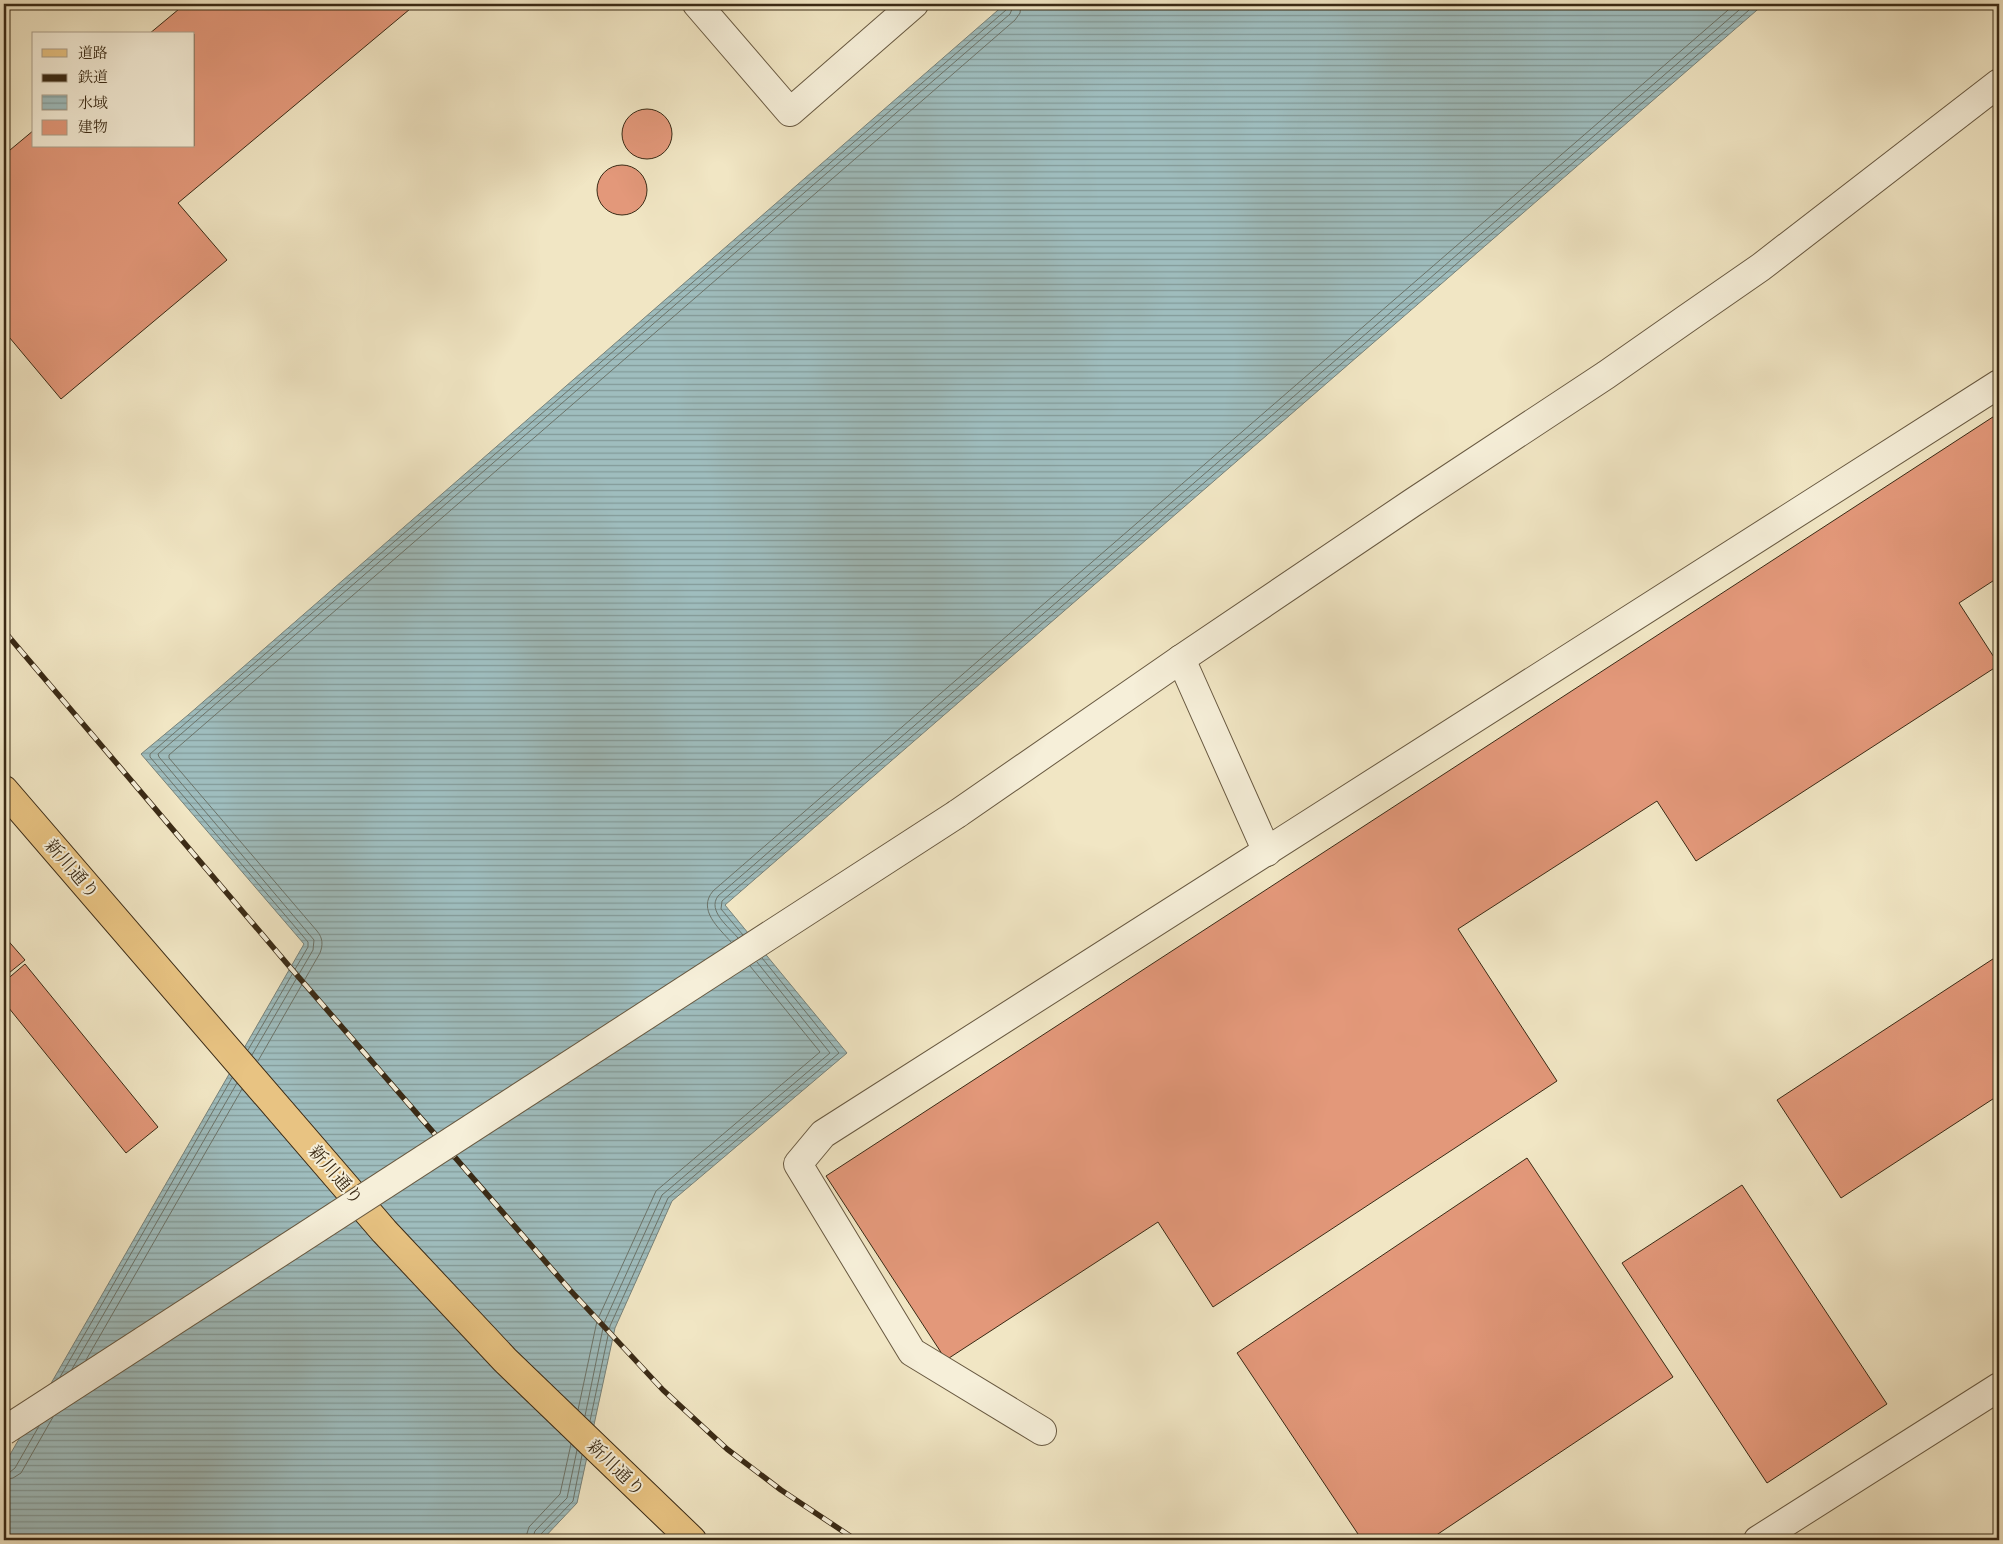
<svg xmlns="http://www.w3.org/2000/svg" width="2003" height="1544" font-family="'IM FELL French Canon','Noto Serif JP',serif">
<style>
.water{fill:url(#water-rules);stroke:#77827a}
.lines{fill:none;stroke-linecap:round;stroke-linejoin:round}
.shore{stroke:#6c746a;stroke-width:1}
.building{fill:#e3987a;stroke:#3a2a15}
.minor-casing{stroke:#685941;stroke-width:30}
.major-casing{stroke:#3a2a15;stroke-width:30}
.minor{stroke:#f6efd9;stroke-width:28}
.major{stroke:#e8c382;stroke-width:28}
.rail-casing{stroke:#3a2a15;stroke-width:5.5}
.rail{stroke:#f6efd9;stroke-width:4;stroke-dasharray:11;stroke-linecap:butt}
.minor-bridge-casing{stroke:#685941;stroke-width:30;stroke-linecap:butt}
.minor-bridge{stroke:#f6efd9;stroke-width:28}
.labels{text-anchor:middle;stroke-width:4;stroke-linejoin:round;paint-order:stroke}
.street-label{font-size:18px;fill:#3a2a15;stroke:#f6efd9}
</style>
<defs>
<pattern id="water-rules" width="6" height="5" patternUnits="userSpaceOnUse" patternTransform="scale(1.25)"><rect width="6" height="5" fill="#9fbdbe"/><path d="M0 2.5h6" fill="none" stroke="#839a99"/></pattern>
</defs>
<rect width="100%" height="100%" fill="#f1e6c4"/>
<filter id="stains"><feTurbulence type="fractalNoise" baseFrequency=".004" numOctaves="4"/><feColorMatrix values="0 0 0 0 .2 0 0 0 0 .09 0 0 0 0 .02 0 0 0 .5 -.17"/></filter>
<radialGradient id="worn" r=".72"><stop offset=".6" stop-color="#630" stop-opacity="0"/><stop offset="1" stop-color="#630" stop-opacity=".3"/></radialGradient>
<polygon class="water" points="1005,4 1764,4 725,905 847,1053 672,1201 615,1328 577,1503 542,1540 4,1540 4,1465 304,944 141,754 188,715"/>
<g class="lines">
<g class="shore">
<polyline points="743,935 721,909 722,901 1756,4"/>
<path d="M738 938C729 927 707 911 718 896L1746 4"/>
<path d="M731 942C719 928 697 910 713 891L1735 4"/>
<polyline points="248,1050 308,947 308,942 150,757 150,754 1006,10 1008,4"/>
<polyline points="252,1055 313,950 314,940 159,757 158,754 1010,14 1014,4"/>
<path d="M258 1061 320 953C323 945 323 938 317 931L169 758V755L1015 20 1020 13 1021 4"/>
<polyline points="86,1360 242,1089"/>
<polyline points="72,1369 237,1083"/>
<polyline points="60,1377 232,1078"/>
<polyline points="578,1410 597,1321 656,1191 820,1052 750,966"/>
<polyline points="585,1416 604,1323 662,1195 830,1053 757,962"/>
<polyline points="590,1421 610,1326 668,1198 839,1053 762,958"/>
<polyline points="4,1473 10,1472 15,1468 39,1426"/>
<polyline points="4,1480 13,1478 21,1473 53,1417"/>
<polyline points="525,1540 529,1527 560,1494 571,1444"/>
<polyline points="532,1540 535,1531 567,1498 577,1450"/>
<polyline points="539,1540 540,1535 573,1501 582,1455"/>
</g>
</g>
<g class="building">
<polygon points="185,4 416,4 178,203 227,260 61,399 4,331 4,155 34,130 34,146 194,146 194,34 149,34"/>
<circle cx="647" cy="134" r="25"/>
<circle cx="622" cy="190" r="25"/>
<polygon points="1999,413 1999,577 1959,603 1999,665 1696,861 1657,801 1458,929 1557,1081 1213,1307 1158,1222 946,1360 826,1176"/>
<polygon points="4,936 25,960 4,977"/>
<polygon points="1999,955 1999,1095 1841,1198 1777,1100"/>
<polygon points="25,964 158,1127 126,1153 4,1002 4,982"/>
<polygon points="1527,1158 1673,1377 1429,1540 1362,1540 1237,1353"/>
<polygon points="1742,1185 1887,1404 1767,1483 1622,1263"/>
</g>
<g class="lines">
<g class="minor-casing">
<g id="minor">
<polyline points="697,4 790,112 914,4"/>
<polyline points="1181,659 1267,852"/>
<polyline points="957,814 1181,659 1412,503 1606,375 1686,319 1761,267 1999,83"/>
<polyline points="1042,1431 912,1352 798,1164 823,1134 1999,384"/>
<polyline points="1758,1540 1999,1387"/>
</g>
</g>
<g class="major-casing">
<polyline id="major" points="4,790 384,1231 505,1360 692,1540"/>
</g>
<use href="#minor" class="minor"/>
<use href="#major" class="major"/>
<g class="rail-casing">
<polyline id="rail" points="4,631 289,966 570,1290 663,1390 727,1449 781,1490 856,1540"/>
</g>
<use href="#rail" class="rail"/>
<g class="minor-bridge-casing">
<polyline id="minor-bridge" points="4,1431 957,814"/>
</g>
<use href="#minor-bridge" class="minor-bridge"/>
</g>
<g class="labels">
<g class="street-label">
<text transform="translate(72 869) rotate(49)" y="6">新川通り</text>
<text transform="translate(336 1175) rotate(49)" y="6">新川通り</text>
<text transform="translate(616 1468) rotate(44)" y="6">新川通り</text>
</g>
</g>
<rect width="2003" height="1544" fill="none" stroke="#f1e6c4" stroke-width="20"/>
<rect x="5" y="5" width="1993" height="1534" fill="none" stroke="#3a2a15" stroke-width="2.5"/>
<rect x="10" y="10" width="1983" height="1524" fill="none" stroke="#3a2a15"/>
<rect x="32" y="32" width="162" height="115" fill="#f6efd9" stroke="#aba08b"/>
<rect x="42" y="49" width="25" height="8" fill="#e8c382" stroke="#aba08b"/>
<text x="78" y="58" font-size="15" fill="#3a2a15">道路</text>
<rect x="42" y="74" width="25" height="8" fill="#3a2a15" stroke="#aba08b"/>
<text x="78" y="82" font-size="15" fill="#3a2a15">鉄道</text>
<rect x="42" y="95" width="25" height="15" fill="url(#water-rules)" stroke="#aba08b"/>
<text x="78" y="108" font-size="15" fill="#3a2a15">水域</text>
<rect x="42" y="120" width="25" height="15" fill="#e3987a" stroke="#aba08b"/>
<text x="78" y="132" font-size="15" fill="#3a2a15">建物</text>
<rect width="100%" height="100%" filter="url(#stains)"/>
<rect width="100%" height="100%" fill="url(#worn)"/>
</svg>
